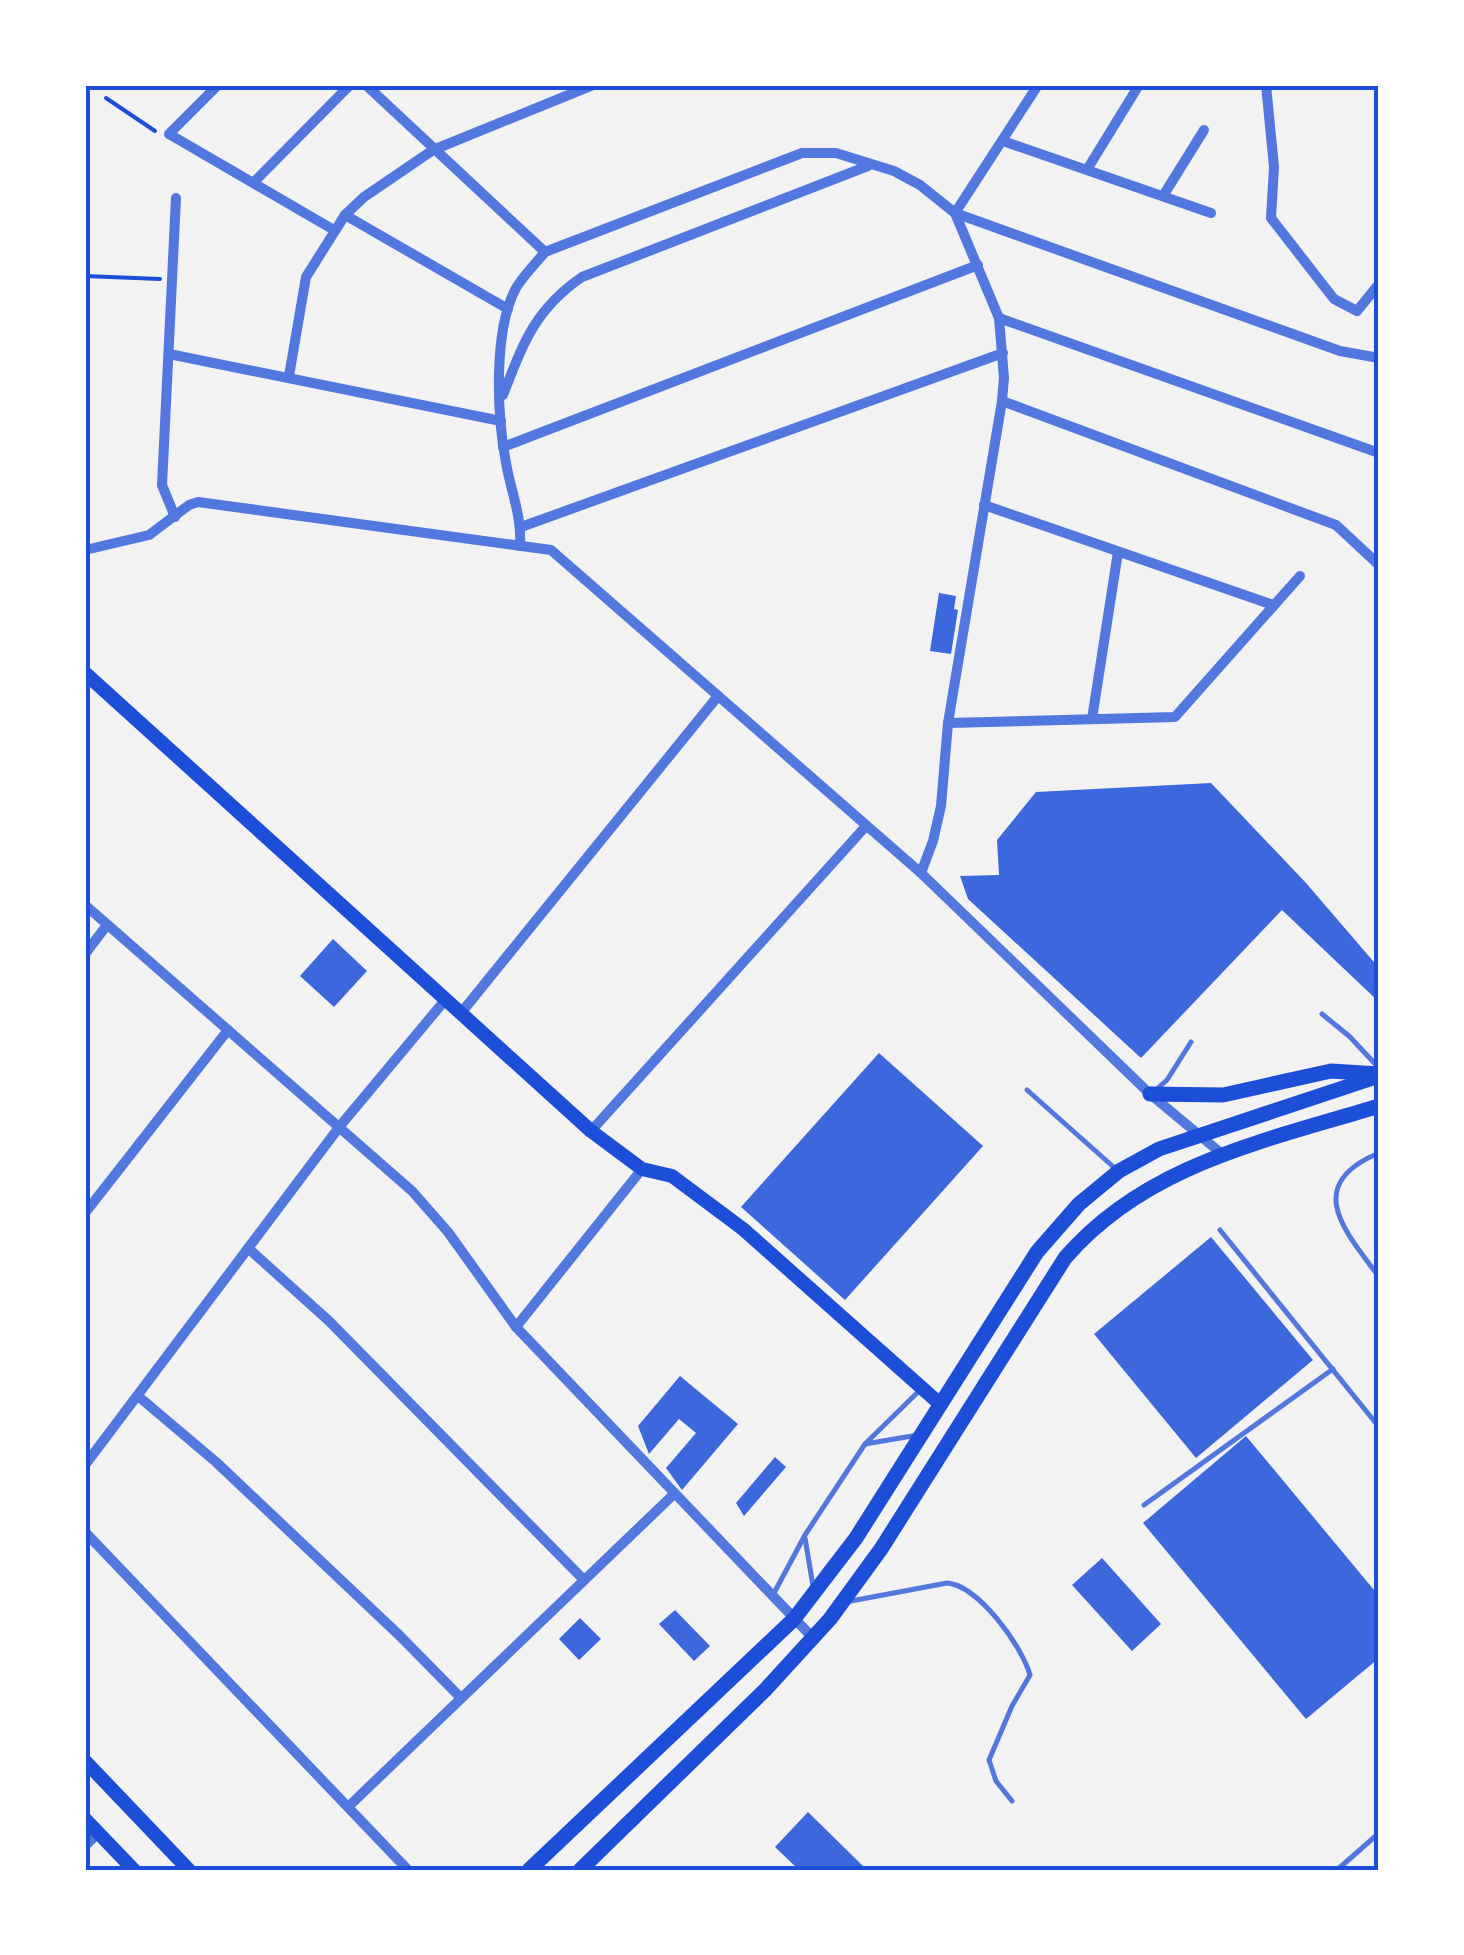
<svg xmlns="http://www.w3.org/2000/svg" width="1464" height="1955" font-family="'Public Sans',sans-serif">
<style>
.building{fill:#3d67dc}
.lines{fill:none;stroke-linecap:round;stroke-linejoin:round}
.path{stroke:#1d4ed8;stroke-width:4}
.service{stroke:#5277de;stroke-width:5}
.minor{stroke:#5277de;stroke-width:10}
.secondary{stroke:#1d4ed8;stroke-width:14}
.primary{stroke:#1d4ed8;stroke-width:15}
.neatline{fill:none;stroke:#1d4ed8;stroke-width:4}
</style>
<rect width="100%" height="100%" fill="#f2f2f2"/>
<g class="building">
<polygon points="939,593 956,596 954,609 958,610 951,654 930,651"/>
<polygon points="1211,783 1306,883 1379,968 1379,1002 1282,910 1141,1058 968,899 960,876 999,875 997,840 1036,792"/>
<polygon points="333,939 367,971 334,1007 300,976"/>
<polygon points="879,1053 983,1146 845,1300 741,1207"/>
<polygon points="1211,1237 1313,1360 1196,1458 1094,1334"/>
<polygon points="680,1376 738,1424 682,1490 666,1468 696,1433 679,1419 649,1454 638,1426"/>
<polygon points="1246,1436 1379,1596 1379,1658 1306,1719 1143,1523"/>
<polygon points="775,1457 786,1467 744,1516 736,1503"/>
<polygon points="1102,1558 1161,1624 1132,1651 1072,1585"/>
<polygon points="675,1610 710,1646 694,1661 659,1624"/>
<polygon points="580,1618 601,1639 579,1660 559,1639"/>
<polygon points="808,1812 867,1870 799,1870 775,1847"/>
</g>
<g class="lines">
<g class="path">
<polyline points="106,98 155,131"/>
<polyline points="85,276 160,279"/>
</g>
<g class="service">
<polyline points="1322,1014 1349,1036 1379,1068"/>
<polyline points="1158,1088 1167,1080 1191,1042"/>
<polyline points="1027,1090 1118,1171"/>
<path d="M1379 1153C1302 1185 1345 1231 1379 1277"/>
<polyline points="1220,1230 1379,1427"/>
<polyline points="865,1444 918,1435"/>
<polyline points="1144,1505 1333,1369"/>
<polyline points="805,1538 813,1586"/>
<polyline points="773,1595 805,1535 865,1444 920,1390"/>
<path d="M851 1601 947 1583C978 1585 1022 1646 1030 1675L1012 1706 989 1760 996 1781 1012 1801"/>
<polyline points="1337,1870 1379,1833"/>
</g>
<g class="minor">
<polyline points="218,85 169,134 334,230"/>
<polyline points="366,85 545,252"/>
<polyline points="1266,85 1274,167 1271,218 1334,299 1357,311 1379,284"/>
<polyline points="1003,141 1211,213"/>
<polyline points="1088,168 1139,85"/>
<polyline points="254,182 350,85"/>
<polyline points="1163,196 1204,130"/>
<polyline points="955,213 1340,351 1379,358"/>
<polyline points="955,213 1038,85"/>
<polyline points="345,215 508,309"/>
<polyline points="999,318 1379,453"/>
<polyline points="169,354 501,421"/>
<polyline points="289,376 306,277 345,215 364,197 433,150 593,85"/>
<path d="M503 395C523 344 534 310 582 277L868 166"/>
<polyline points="1002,401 1336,525 1379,565"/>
<polyline points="503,447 978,265"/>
<polyline points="984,505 1273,605"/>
<polyline points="175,517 162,485 176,198"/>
<polyline points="521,527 1003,353"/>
<path d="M520 546C522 516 511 492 506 463 497 415 493 331 516 288 524 275 536 263 545 252L802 153H836L894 171 920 185 955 213 999 318 1004 378 1002 401 948 723 941 806 933 841 921 873"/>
<polyline points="85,550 149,535 189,505 198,502 551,550 921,873 1150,1094 1222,1154"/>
<polyline points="1092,719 1118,552"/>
<polyline points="948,723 1175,717 1300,576"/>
<polyline points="85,905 412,1191 448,1232 516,1327 814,1639"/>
<polyline points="85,954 107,925"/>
<polyline points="461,1013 718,696"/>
<polyline points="591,1131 866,826"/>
<polyline points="85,1213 228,1030"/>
<polyline points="249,1249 329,1321 584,1580"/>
<polyline points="516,1327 642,1169"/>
<polyline points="138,1396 216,1462 399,1635 461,1698"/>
<polyline points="85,1465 340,1126 446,999"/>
<polyline points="85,1532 408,1870"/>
<polyline points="348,1807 674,1494"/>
<polyline points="85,1846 98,1833"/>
</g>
<g class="secondary">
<polyline points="85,673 591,1131 642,1169 672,1176 743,1229 940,1404"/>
<polyline points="85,1761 189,1870"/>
<polyline points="85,1819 134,1870"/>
</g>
<g class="primary">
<polyline points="1150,1094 1223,1095 1331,1071 1379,1074"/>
<polyline points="529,1870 794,1619 856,1538 1037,1252 1079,1204 1119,1171 1159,1149 1379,1076"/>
<path d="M580 1870 766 1689 830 1619 881 1549 1065 1258C1146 1164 1265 1141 1379 1106"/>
</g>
</g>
<rect width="1464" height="1955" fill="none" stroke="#ffffff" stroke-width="175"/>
<rect x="88" y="88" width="1288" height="1780" class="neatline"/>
</svg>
